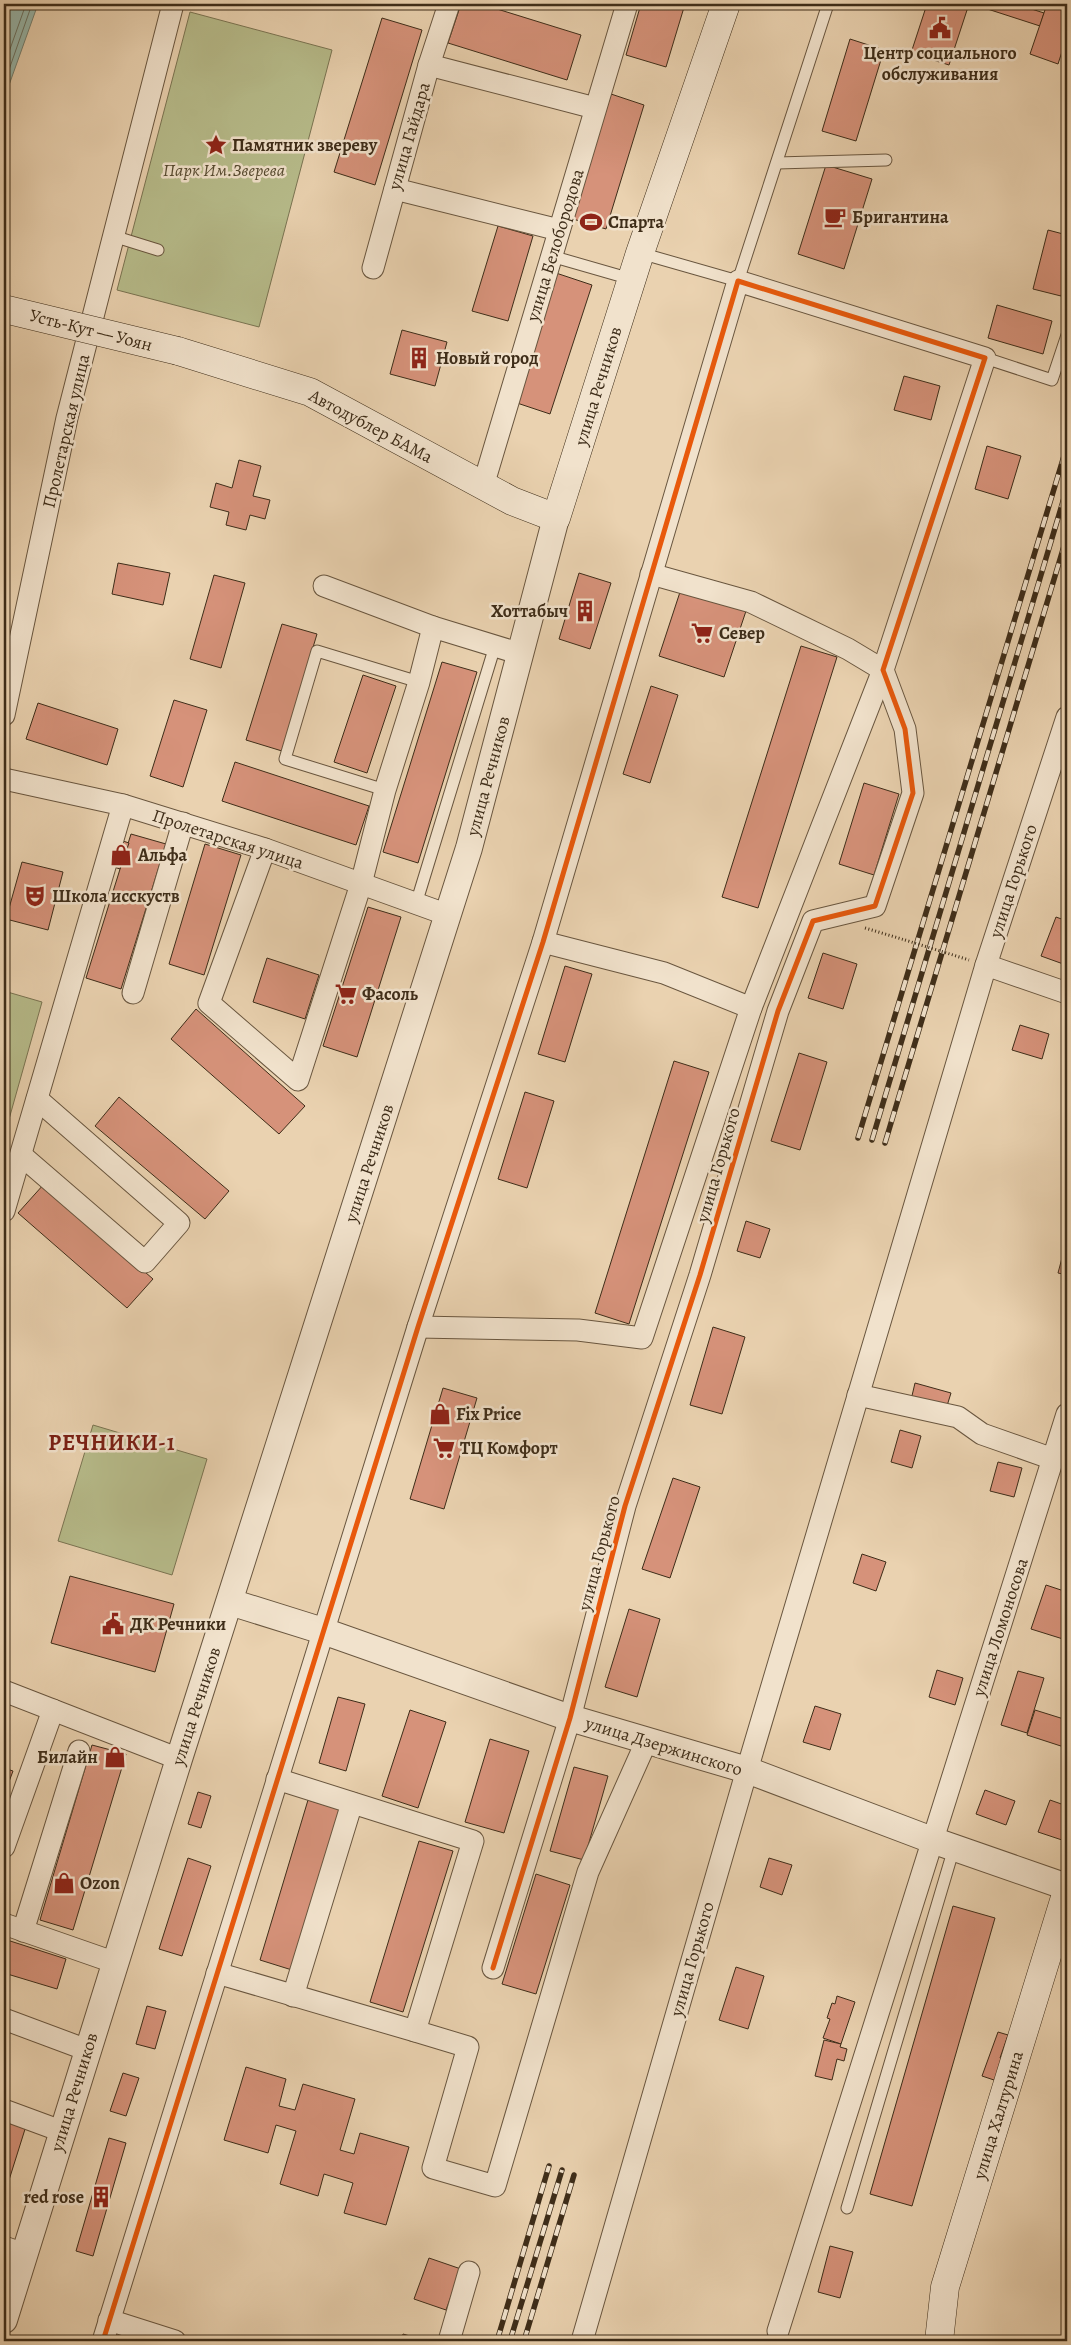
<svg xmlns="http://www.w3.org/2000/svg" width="1071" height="2345" font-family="Alegreya,serif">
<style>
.green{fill:#b7bc8b;stroke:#7a7452}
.water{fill:#98b8ac;stroke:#748071}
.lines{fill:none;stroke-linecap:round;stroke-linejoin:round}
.shore{stroke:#6b7262;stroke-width:1}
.building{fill:#d6927a;stroke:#3e2d19}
.service-casing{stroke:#69563f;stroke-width:13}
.minor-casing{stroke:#69563f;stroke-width:23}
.tertiary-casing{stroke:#69563f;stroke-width:28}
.secondary-casing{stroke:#3e2d19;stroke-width:29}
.path{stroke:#3e2d19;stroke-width:3;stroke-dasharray:1 2.5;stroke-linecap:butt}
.service{stroke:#f1e2cc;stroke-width:11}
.minor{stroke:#f1e2cc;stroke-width:21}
.tertiary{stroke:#f1e2cc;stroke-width:26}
.secondary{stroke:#f1e2cc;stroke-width:28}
.rail-casing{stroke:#3e2d19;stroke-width:5.5}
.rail{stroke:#f1e2cc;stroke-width:4;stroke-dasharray:11;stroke-linecap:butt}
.secondary-bridge-casing{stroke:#3e2d19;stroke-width:29;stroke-linecap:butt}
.path-bridge{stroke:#3e2d19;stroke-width:3;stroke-dasharray:1 2.5;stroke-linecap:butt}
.secondary-bridge{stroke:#f1e2cc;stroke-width:28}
.cycleway-casing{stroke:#f1e2cc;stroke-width:8}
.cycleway{stroke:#e8590c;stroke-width:5}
.labels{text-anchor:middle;stroke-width:5;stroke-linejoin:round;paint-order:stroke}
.poi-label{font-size:18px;font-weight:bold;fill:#3e2d19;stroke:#f1e2cc;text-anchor:start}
.street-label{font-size:18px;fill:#3e2d19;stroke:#f1e2cc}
.park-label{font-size:18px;font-style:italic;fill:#564a30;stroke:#f1e2cc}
.district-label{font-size:22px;font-weight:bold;letter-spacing:1px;fill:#7a1f14;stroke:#f1e2cc}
</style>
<rect width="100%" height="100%" fill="#ead2b0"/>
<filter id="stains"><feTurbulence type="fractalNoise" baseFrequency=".004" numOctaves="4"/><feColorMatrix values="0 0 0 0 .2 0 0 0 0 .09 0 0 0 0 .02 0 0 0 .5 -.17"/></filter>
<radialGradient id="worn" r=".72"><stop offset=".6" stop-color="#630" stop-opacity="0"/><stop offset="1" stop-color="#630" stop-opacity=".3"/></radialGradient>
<g class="green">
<polygon points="190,12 332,50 259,327 117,290"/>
<polygon points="4,991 42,1002 4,1137"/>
<polygon points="93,1425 207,1459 172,1575 58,1541"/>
</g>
<polygon class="water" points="4,4 38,4 4,99"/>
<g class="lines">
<g class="shore">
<polyline points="4,66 26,4"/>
<polyline points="4,84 32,4"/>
</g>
</g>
<g class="building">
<polygon points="461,4 481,4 581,35 567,80 448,43"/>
<polygon points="641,4 685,4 666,67 626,55"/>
<polygon points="927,4 969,4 949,65 911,53"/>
<polygon points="972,4 1016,4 1044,13 1040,26"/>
<polygon points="1047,4 1067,4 1067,36 1058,64 1030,54"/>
<polygon points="382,18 422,30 375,185 334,172"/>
<polygon points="850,39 884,50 856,141 822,131"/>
<polygon points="611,94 644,105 606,229 573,219"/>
<polygon points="826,165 872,179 844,269 798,254"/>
<polygon points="498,226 533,236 508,321 472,311"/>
<polygon points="1048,230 1067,235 1067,273 1061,296 1033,289"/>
<polygon points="556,273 592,285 550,414 514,402"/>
<polygon points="997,305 1052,321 1043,354 988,338"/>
<polygon points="402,330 447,342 435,386 390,374"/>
<polygon points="904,376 940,386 931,420 894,410"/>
<polygon points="987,446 1021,456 1008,499 975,489"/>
<polygon points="239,460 261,466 253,496 270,500 265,519 250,515 246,530 226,525 229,512 210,507 216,483 232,488"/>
<polygon points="118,563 170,573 163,605 112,594"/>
<polygon points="579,573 611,583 590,649 559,639"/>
<polygon points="214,575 245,583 221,668 190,659"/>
<polygon points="681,589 746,611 724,677 659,656"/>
<polygon points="282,624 317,634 282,751 246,740"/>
<polygon points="801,646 837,657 758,908 722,897"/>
<polygon points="442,662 477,672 418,863 383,852"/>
<polygon points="363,675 396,686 367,773 334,762"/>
<polygon points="651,686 678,695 650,783 623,774"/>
<polygon points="174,700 207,710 183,787 150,776"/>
<polygon points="38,703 118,729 107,765 26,739"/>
<polygon points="235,762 369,806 356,845 222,801"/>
<polygon points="864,783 899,794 874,875 839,864"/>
<polygon points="131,834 166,844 121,989 86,978"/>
<polygon points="123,841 129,843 120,869 114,867"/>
<polygon points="205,844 241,855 204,975 169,964"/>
<polygon points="22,862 63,872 48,930 6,919"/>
<polygon points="368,907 401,917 357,1057 323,1046"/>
<polygon points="1056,917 1067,921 1066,965 1041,956"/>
<polygon points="823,953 857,964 843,1009 808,998"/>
<polygon points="267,958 319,975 305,1019 253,1002"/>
<polygon points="565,966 592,974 565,1062 538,1054"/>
<polygon points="196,1009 305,1106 279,1134 171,1039"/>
<polygon points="1020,1025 1049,1034 1042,1059 1012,1050"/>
<polygon points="799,1053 827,1062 800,1150 771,1141"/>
<polygon points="674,1061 709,1072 629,1324 595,1313"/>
<polygon points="525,1092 554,1101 527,1188 498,1179"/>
<polygon points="119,1097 229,1191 205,1219 95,1126"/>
<polygon points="44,1184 153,1279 127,1308 18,1213"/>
<polygon points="746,1221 770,1229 760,1258 737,1251"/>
<polygon points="1067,1239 1067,1275 1058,1273"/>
<polygon points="713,1327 745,1337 722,1414 690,1405"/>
<polygon points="915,1383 951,1393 946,1409 911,1400"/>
<polygon points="443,1388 477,1398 444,1509 410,1499"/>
<polygon points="900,1430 921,1436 912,1468 891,1462"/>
<polygon points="998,1462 1022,1468 1014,1497 990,1491"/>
<polygon points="673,1478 700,1487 670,1578 642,1569"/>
<polygon points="862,1554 886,1562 876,1591 853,1583"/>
<polygon points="70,1576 174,1604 155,1672 51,1643"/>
<polygon points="1046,1585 1067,1592 1067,1626 1063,1639 1031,1629"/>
<polygon points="629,1609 660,1619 637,1697 605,1687"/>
<polygon points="937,1670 963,1678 955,1705 929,1697"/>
<polygon points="1018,1671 1044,1678 1027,1733 1001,1725"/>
<polygon points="338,1697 365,1704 346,1771 319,1763"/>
<polygon points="815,1706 841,1714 830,1750 803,1742"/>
<polygon points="410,1710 446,1722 418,1808 382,1796"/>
<polygon points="1035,1710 1067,1720 1067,1748 1027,1735"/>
<polygon points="490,1739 529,1751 504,1833 465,1822"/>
<polygon points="92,1745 126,1754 73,1930 40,1920"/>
<polygon points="574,1767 608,1776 584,1860 550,1851"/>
<polygon points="4,1768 13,1771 4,1795"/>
<polygon points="985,1790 1015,1801 1006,1825 976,1814"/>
<polygon points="198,1792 211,1796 201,1828 188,1824"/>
<polygon points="308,1800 341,1810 292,1970 260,1960"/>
<polygon points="1050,1800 1067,1806 1067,1827 1062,1840 1038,1832"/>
<polygon points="419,1841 453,1851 403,2012 370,2002"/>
<polygon points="188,1858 211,1866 182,1956 159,1949"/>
<polygon points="769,1858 792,1865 782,1895 760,1887"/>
<polygon points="536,1874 570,1885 536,1994 502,1984"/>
<polygon points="953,1906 995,1918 912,2206 870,2194"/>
<polygon points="4,1939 66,1959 57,1989 4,1973"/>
<polygon points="736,1967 764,1976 748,2029 719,2020"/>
<polygon points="837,1996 855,2002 841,2044 823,2038 830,2019 827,2018 832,2003 835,2004"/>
<polygon points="147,2006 166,2011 155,2049 136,2044"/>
<polygon points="998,2032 1008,2035 1000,2058 1004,2060 997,2081 982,2076"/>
<polygon points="824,2040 841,2044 840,2047 847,2049 844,2061 837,2059 832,2080 815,2076"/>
<polygon points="246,2067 286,2079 279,2106 295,2110 303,2084 355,2099 340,2150 354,2154 360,2133 409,2147 386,2225 344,2213 353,2183 324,2174 318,2196 280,2184 296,2131 276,2125 268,2153 224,2140"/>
<polygon points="123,2073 139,2078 126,2116 110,2111"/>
<polygon points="4,2118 26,2126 4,2196"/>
<polygon points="109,2138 126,2143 93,2256 76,2251"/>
<polygon points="830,2246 853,2252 840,2298 818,2292"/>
<polygon points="429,2258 461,2269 446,2310 414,2299"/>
<polygon points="403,2334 427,2341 401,2341"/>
</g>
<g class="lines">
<g class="service-casing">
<g id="service">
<polyline points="777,163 886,160"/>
<polyline points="113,236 158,250"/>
<polyline points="640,253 738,281 828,4"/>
<polyline points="551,256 631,279"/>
<polyline points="985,358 1052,380 1067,335"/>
<polyline points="385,790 285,759 317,651 419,682"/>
<polyline points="416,904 495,646"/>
<polyline points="847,2208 954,1848"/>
</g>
</g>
<g class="minor-casing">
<g id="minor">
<polyline points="429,65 595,108"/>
<polyline points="395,189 559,230"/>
<polyline points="373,268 429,65 449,4"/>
<polyline points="483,486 627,4"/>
<polyline points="324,586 433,627"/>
<polyline points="4,715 67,418 173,4"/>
<polyline points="4,779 123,805 265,849 448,915"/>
<polyline points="265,849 209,1003 298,1080 361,884 385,790 419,682 433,627 521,654"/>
<polyline points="543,942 664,973 751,1008"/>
<polyline points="986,965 1067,993"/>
<polyline points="133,993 183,823"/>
<polyline points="21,1155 145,1262 179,1223 37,1099"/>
<polyline points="4,1211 123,805"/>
<polyline points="418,1327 578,1330 642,1338 751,1008 883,670 848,649 751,602 651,574"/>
<polyline points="858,1395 958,1417 982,1434 1053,1459"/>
<polyline points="4,1691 179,1759"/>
<polyline points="4,1847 53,1710"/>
<polyline points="4,1924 116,1963"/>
<polyline points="23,1931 79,1751"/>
<polyline points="217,1973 415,2031 473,1841 277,1779"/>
<polyline points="293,1996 352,1803"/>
<polyline points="4,2019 87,2050"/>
<polyline points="415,2031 468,2047 433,2168 495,2186 588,1872 647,1740"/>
<polyline points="4,2110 61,2131"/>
<polyline points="4,2247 24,2254"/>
<polyline points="109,2320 175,2341"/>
<polyline points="778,2331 1067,1414"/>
<polyline points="103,2341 418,1327 543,942 738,281 985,358 883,670 905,729 913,793 875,906 813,921 778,1011 700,1275 625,1506 570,1718 493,1968"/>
<polyline points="449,2341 469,2272"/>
<polyline points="582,2341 747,1770 986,965 1067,717"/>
</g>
</g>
<g class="tertiary-casing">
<g id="tertiary">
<polyline points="230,1602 323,1631 570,1718 747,1770 932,1840 1067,1887"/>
<polyline points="4,2320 179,1759 469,848 556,518"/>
</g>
</g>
<g class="secondary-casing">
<g id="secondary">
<polyline points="178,351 310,392 512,501 556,518 640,253 726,4"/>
<polyline points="939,2341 945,2287 1067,1891"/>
</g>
</g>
<polyline class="path" points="865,928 905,940"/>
<use href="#service" class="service"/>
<use href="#minor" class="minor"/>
<use href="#tertiary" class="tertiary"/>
<use href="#secondary" class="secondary"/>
<g class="rail-casing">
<g id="rail">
<polyline points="858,1138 1067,446"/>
<polyline points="872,1140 1067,488"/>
<polyline points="885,1143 1067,536"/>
<polyline points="497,2341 549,2166"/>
<polyline points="510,2341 562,2170"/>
<polyline points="524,2341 574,2175"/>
</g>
</g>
<use href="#rail" class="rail"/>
<g class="secondary-bridge-casing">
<polyline id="secondary-bridge" points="4,309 178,351"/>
</g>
<polyline class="path-bridge" points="905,940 969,960"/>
<use href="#secondary-bridge" class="secondary-bridge"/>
<g class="cycleway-casing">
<polyline id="cycleway" points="103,2341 418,1327 543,942 738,281 985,358 883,670 905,729 913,793 875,906 813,921 778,1011 700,1275 625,1506 570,1718 493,1968"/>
</g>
<use href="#cycleway" class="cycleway"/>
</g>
<defs>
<g id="civic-bare" transform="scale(1.725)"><path d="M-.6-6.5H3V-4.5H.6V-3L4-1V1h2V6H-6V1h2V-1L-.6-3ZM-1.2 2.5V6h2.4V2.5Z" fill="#8f2418" stroke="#f1e2cc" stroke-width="2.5" paint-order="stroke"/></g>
<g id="sight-bare" transform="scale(1.725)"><path d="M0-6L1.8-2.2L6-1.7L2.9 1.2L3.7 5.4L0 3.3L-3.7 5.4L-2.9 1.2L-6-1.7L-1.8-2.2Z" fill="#8f2418" stroke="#f1e2cc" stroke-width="2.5" paint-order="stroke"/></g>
<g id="cafe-bare" transform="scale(1.725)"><path d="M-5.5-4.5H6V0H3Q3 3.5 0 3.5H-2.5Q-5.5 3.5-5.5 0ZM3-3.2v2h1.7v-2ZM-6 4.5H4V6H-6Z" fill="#8f2418" stroke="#f1e2cc" stroke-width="2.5" paint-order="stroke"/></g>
<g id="stadium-bare" transform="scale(1.725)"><path d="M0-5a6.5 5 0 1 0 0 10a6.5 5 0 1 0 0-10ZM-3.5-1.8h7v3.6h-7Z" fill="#8f2418" stroke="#f1e2cc" stroke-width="2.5" paint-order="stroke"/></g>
<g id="building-bare" transform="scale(1.725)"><path d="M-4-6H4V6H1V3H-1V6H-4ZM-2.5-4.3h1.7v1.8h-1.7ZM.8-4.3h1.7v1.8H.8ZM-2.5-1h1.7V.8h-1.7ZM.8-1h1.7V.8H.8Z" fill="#8f2418" stroke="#f1e2cc" stroke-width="2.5" paint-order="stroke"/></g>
<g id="supermarket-bare" transform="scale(1.725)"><path d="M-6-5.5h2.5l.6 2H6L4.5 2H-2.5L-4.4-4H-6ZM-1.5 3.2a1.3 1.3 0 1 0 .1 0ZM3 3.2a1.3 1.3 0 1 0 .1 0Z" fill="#8f2418" stroke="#f1e2cc" stroke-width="2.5" paint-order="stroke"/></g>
<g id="shop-bare" transform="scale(1.725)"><path d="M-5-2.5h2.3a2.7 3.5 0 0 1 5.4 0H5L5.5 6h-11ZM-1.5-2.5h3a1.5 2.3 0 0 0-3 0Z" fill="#8f2418" stroke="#f1e2cc" stroke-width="2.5" paint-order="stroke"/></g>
<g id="theatre-bare" transform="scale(1.725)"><path d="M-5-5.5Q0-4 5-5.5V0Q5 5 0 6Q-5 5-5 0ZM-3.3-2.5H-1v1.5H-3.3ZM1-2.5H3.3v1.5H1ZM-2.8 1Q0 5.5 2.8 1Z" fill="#8f2418" stroke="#f1e2cc" stroke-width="2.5" paint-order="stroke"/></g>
</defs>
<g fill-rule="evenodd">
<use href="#civic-bare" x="940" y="28"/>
<use href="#sight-bare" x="216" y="145"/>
<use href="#cafe-bare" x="835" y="217"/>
<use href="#stadium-bare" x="591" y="222"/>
<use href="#building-bare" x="419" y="358"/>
<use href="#building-bare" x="585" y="611"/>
<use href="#supermarket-bare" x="702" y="633"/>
<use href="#shop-bare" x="121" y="855"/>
<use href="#theatre-bare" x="35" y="896"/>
<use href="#supermarket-bare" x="346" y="994"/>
<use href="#shop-bare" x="440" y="1414"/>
<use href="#supermarket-bare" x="444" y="1448"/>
<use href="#civic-bare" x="113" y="1624"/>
<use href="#shop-bare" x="115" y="1757"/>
<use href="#shop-bare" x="64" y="1883"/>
<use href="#building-bare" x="101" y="2197"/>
</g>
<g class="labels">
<g class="poi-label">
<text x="940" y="59" text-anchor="middle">Центр социального<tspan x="940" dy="21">обслуживания</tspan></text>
<text x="232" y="151">Памятник звереву</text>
<text x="852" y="223">Бригантина</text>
<text x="608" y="228">Спарта</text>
<text x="436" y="364">Новый город</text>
<text x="568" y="617" text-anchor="end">Хоттабыч</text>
<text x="719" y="639">Север</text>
<text x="138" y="861">Альфа</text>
<text x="52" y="902">Школа исскуств</text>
<text x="362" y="1000">Фасоль</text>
<text x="456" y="1420">Fix Price</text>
<text x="460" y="1454">ТЦ Комфорт</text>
<text x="130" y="1630">ДК Речники</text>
<text x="98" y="1763" text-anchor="end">Билайн</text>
<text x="80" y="1889">Ozon</text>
<text x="84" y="2203" text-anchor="end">red rose</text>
</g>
<g class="street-label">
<text transform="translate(409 136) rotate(-74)" y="6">улица Гайдара</text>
<text transform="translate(555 245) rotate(-73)" y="6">улица Белобородова</text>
<text transform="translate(91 330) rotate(14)" y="6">Усть-Кут — Уоян</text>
<text transform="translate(598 386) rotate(-73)" y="6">улица Речников</text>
<text transform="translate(371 426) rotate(28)" y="6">Автодублер БАМа</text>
<text transform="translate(66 431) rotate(-77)" y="6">Пролетарская улица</text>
<text transform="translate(488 776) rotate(-75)" y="6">улица Речников</text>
<text transform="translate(228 839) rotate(18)" y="6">Пролетарская улица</text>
<text transform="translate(1013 881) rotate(-72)" y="6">улица Горького</text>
<text transform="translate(369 1163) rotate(-72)" y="6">улица Речников</text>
<text transform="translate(718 1165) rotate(-74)" y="6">улица Горького</text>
<text transform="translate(599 1553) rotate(-75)" y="6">улица Горького</text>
<text transform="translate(1000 1627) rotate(-72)" y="6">улица Ломоносова</text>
<text transform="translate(196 1706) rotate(-72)" y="6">улица Речников</text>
<text transform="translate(664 1746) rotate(17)" y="6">улица Дзержинского</text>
<text transform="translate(692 1959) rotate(-74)" y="6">улица Горького</text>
<text transform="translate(74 2092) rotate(-73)" y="6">улица Речников</text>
<text transform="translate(998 2115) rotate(-73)" y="6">улица Халтурина</text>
</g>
<g class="park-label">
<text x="224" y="176">Парк Им.Зверева</text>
</g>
<g class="district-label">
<text x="112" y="1450">РЕЧНИКИ-1</text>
</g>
</g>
<rect width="1071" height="2345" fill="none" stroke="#ead2b0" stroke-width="20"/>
<rect x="5" y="5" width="1061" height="2335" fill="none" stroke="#3e2d19" stroke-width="2.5"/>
<rect x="10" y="10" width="1051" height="2325" fill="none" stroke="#3e2d19"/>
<rect width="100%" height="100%" filter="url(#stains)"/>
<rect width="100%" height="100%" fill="url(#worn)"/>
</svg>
